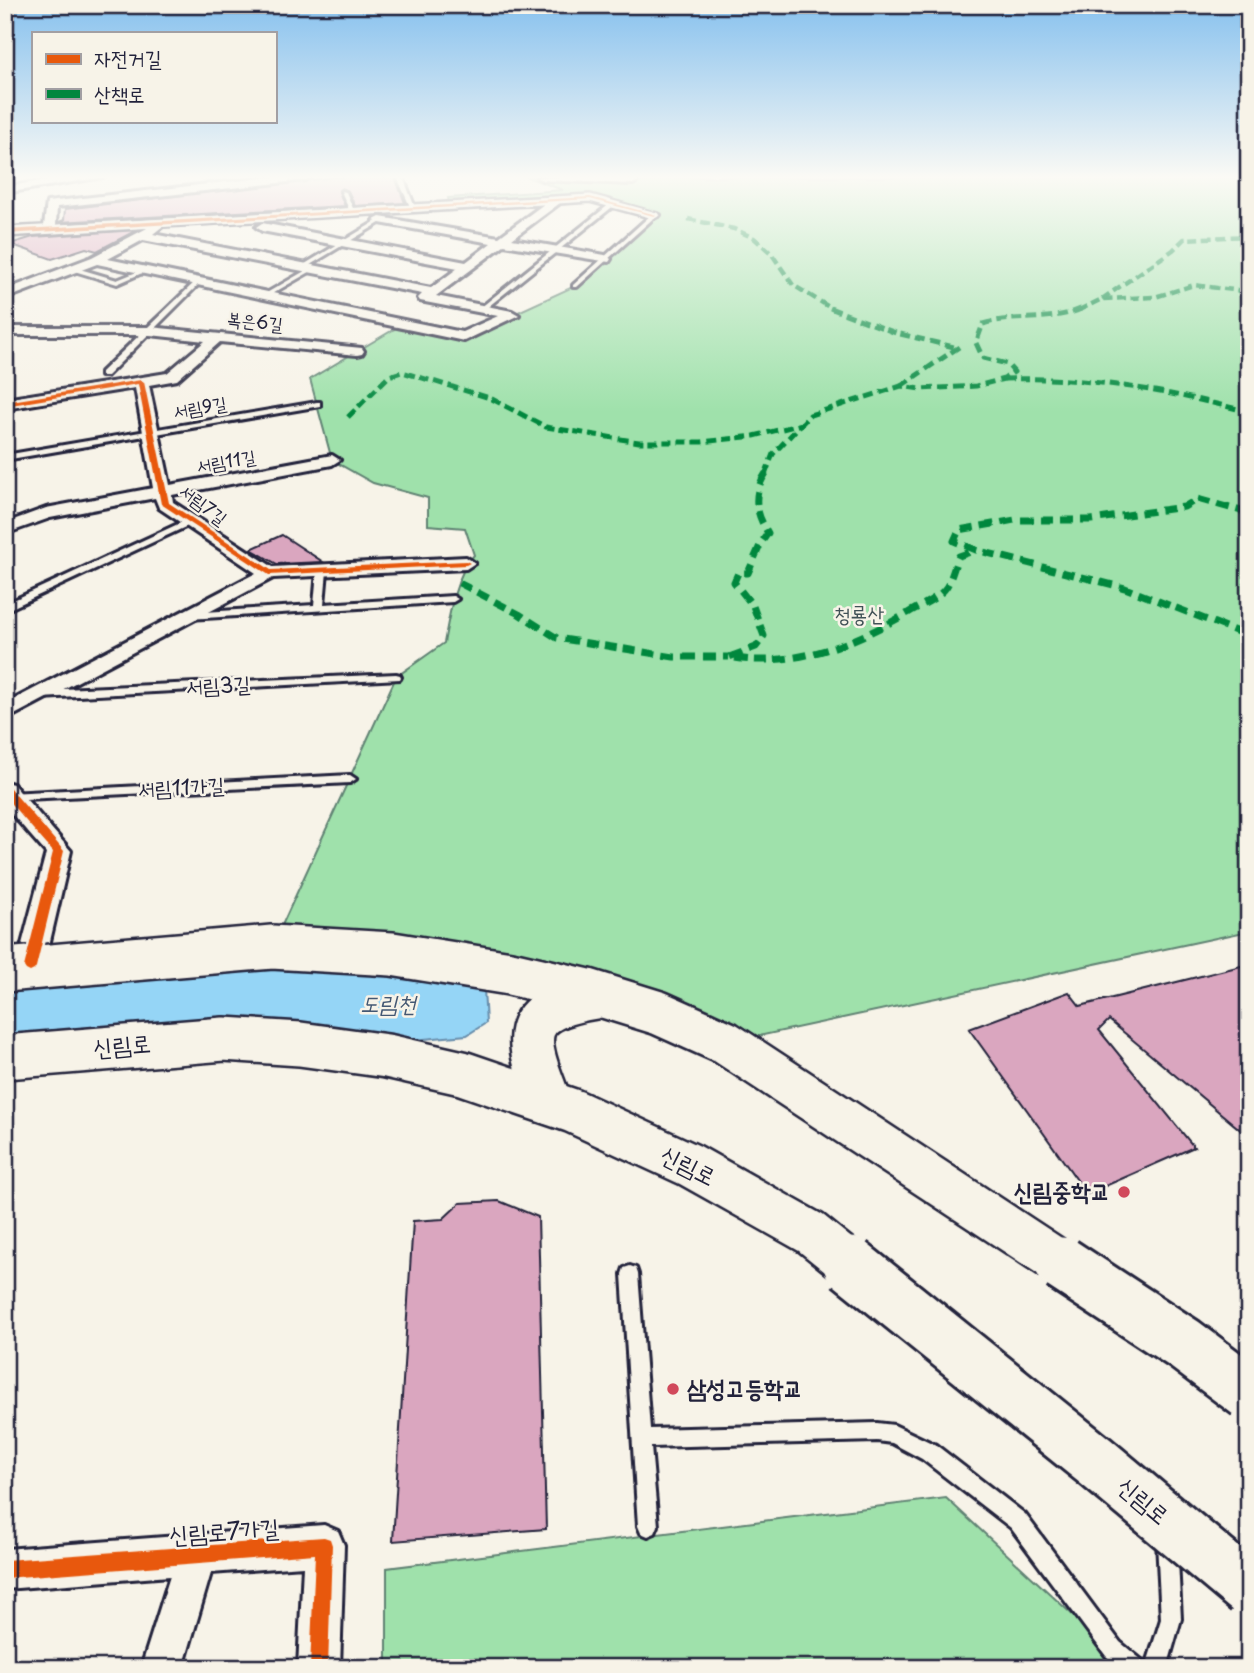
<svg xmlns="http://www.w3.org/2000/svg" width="1254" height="1673" font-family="'Playpen Sans','Poor Story',sans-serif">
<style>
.green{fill:#9fe1ab;stroke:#608273;stroke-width:2}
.water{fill:#95d5f6;stroke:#678dab;stroke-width:2}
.building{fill:#daa6bf;stroke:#22223b;stroke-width:2}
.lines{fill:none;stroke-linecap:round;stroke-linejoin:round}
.service-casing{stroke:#22223b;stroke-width:6}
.minor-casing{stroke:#22223b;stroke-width:6}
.service{fill:#f7f3e8;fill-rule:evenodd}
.minor{fill:#f7f3e8;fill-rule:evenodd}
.secondary-bridge-far1-casing{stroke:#22223b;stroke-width:48;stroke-linecap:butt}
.secondary-bridge-casing{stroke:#22223b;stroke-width:59;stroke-linecap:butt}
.secondary-bridge-far1{stroke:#f7f3e8;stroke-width:43}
.secondary-bridge{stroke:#f7f3e8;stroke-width:53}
.quiet-far2{stroke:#00873e;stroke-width:4.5;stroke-dasharray:9 4.5;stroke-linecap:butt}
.quiet-far1{stroke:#00873e;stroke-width:5;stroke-dasharray:10 5;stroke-linecap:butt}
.quiet{stroke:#00873e;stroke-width:7;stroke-dasharray:13 7;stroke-linecap:butt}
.cycleway-casing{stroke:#f7f3e8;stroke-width:5}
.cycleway{fill:#e8590c;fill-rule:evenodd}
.poi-dot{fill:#d1495b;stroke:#f7f3e8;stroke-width:2.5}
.labels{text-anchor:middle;stroke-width:5;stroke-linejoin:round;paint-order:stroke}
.far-street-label{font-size:18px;fill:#22223b;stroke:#f7f3e8}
.park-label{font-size:21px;fill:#415257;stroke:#f7f3e8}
.street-label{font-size:21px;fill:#22223b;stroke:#f7f3e8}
.water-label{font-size:23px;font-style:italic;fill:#445873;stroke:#f7f3e8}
.near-street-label{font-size:24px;fill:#22223b;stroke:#f7f3e8}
.near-poi-label{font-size:24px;font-weight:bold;fill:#22223b;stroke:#f7f3e8;text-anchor:end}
</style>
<rect width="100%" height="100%" fill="#f7f3e8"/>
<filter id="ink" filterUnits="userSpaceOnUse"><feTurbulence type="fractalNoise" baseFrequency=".0143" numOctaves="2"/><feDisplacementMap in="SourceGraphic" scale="14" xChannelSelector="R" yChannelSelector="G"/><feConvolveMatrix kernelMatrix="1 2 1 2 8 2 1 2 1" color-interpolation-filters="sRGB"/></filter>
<g filter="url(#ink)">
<g class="green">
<path d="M527 177 633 181 634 177H1249V931L726 1043 659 1013 272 947 396 677 444 643C449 617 455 575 474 555L465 528 428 525V498L373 483 332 460 310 379 403 324 464 337 575 286 653 216 590 198 450 207 448 198 563 190Z"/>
<polygon points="946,1498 1115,1654 1119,1668 387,1668 387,1568"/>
</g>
<polygon class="water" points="319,959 484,989 486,1023 467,1035 391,1042 5,1045 5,983"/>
<g class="building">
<polygon points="334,177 395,177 405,203 355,206 348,191 342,188 339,192 345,206 59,222 64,220 65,209"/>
<polygon points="137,230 97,251 86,248 52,259 10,244 33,237"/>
<polygon points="282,535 323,562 277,564 251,549"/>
<polygon points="1249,964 1249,1137 1109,1020 1099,1030 1194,1147 1087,1194 969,1029 1069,992 1080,1006"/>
<polygon points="499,1201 538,1217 546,1529 393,1541 413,1221 443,1219 460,1203"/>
</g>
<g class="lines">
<g class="service-casing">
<g id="service">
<polygon points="397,177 403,177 416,210 411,209"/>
<polygon points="341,191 346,192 355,213 350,212"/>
<polygon points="611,203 616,204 484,310 480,310 480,308"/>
<polygon points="652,214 657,215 577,287 573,287 573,285"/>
<polygon points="378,220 383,221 305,268 300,267"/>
<polygon points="73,267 117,280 144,269 149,270 117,284 71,270"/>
<polygon points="310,268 315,269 268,296 263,295"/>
<polygon points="197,280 202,281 107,376 101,376 101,372"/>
<polygon points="317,402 320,402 320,406 5,460 5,455"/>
<polygon points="191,518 195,521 194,523 5,611 5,604"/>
<polygon points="322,568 327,571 324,604 453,596 458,599 453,602 189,619 184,616 189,613 314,605 317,571"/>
<polygon points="396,674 400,675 401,677 400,679 40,698 35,694 40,690"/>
<polygon points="350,775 356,779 350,783 5,800 5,794 9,793"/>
<polygon points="630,1266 636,1268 638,1274 650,1429 877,1423 894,1425 936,1445 1025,1514 1120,1642 1143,1661 1146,1667 1161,1619 1157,1541 1160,1534 1167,1531 1174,1534 1177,1541 1181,1619 1167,1668 1119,1668 1106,1656 1011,1528 922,1459 892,1443 877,1441 651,1447 658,1526 655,1533 648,1536 641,1533 638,1526 622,1274 624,1268"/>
</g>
</g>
<g class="minor-casing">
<g id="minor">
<polygon points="64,177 103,177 5,193 5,187"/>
<path d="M271 177H310L305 180 57 207 56 225 590 195 660 215 654 218 590 201 560 203 512 239 605 255 611 259 609 262 504 245 436 296 512 311 519 315 464 341 97 264 5 299V290L92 257 149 227 5 236V228L44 226 47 202ZM544 204 499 237 380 217 374 220 380 223 491 243 466 262 262 223 256 227 262 231 458 268 431 288 153 234 163 226ZM143 240 422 294 418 298 420 301 498 316 462 332 108 259Z"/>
<polygon points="537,177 624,177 638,181 633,184 542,180"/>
<polygon points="5,327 150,327 362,348 364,351 362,354 357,355 220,342 177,380 149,385 170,485 332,455 340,460 332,465 172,495 173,502 273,567 466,557 475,563 466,569 273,578 5,720 5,704 256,573 159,508 155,498 50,518 5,534 5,523 46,508 153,488 135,388 5,409 5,399 167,373 205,341 150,335 5,335"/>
<polygon points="5,782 13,784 71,851 44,967 40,975 30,978 20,975 16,967 46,853 5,806"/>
<polygon points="324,1525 338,1531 344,1545 340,1668 298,1668 303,1566 211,1573 183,1668 141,1668 170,1576 5,1589 5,1549"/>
</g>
</g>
<use href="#service" class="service"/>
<use href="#minor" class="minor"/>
<g class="secondary-bridge-far1-casing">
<g id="secondary-bridge-far1">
<polyline points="5,970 272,947 392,954 510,973 588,991 659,1013 726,1043 1065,1266"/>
<polyline points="5,1057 224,1039 300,1044 387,1056 462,1073 573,1111 690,1165 811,1233 852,1266"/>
<path d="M550 1103C524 1038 515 1010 595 997"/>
</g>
</g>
<g class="secondary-bridge-casing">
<g id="secondary-bridge">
<polyline points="850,1264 1095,1461 1249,1590"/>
<polyline points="1062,1264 1184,1344 1249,1393"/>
</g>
</g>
<use href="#secondary-bridge-far1" class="secondary-bridge-far1"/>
<use href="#secondary-bridge" class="secondary-bridge"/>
<g class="quiet-far2">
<polyline points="688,219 734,229 754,238 771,253 793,285 834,310"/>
<polyline points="1102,299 1173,250 1184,239 1249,236"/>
<polyline points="1079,310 1102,299 1155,297 1194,285 1249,292"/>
</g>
<g class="quiet-far1">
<polyline points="830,308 896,333 958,348"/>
<path d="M1004 379C1088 376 1168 391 1249 412"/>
<polyline points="901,386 959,347"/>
<polyline points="348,417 389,376 402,372 490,398 546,427 639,442 702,442 754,436 802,424"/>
<path d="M765 475 773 454 810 415 901 386 921 389 976 386 1004 379 1014 372 1007 364 983 358 976 343 983 324C1016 314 1051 323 1083 308"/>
</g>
<g class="quiet">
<path d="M766 473C752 494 755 512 768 533L761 543 748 573H738L734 582 753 606 764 636 756 647 729 657C792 669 853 644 908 613 919 606 935 600 944 590 951 583 954 565 959 556L976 550"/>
<polyline points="1249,513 1197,499 1184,507 1091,520 1015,520 959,530 954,541 976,550 1125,588 1238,632 1249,633"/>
<polyline points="459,583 519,614 557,638 674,657 729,657"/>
</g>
<g class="cycleway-casing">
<g id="cycleway">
<polygon points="590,197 656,215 654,216 590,199 5,234 5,230"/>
<polygon points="141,380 144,382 169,503 271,570 466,561 470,563 466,565 269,575 161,504 138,384 5,406 5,402"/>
<polygon points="5,786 9,787 64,851 36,967 34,970 30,972 26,970 24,967 53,852 5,797"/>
<polygon points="324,1537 330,1539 332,1545 328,1668 310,1668 315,1554 5,1578 5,1560"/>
</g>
</g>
<use href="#cycleway" class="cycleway"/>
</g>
</g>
<linearGradient id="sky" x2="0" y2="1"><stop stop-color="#87c1ee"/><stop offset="0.43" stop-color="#fbfaf5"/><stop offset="1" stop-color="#fbfaf5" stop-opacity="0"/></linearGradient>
<rect width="1254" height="412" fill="url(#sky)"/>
<g class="poi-dot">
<circle cx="1124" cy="1192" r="7"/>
<circle cx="673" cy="1389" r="7"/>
</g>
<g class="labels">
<g class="far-street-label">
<text transform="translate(255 322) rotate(6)" y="6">복은6길</text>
<text transform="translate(200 408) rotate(-10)" y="6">서림9길</text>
<text transform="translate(226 462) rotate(-10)" y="6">서림11길</text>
<text transform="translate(203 505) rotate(37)" y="6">서림7길</text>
</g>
<g class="park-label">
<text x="859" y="622">청룡산</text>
</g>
<g class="street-label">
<text transform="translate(218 686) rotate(-3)" y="7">서림3길</text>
<text transform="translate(181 788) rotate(-3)" y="7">서림11가길</text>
</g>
<g class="water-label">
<text x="388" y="1012">도림천</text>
</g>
<g class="near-street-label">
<text transform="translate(122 1046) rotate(-5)" y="8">신림로</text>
<text transform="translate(688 1166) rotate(27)" y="8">신림로</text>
<text transform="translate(1143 1501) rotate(40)" y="8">신림로</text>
<text transform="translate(224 1532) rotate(-4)" y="8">신림로7가길</text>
</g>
<g class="near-poi-label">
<text x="1110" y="1200">신림중학교</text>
<text x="687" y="1397" text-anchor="start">삼성고등학교</text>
</g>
</g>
<rect width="1254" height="1673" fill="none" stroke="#f7f3e8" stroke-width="28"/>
<rect x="14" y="14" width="1226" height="1645" fill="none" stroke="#22223b" stroke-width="2.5" filter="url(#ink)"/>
<rect x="32" y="32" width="245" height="91" fill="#f7f3e8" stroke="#a29fa3" stroke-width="2"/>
<rect x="46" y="54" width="35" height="10" fill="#e8590c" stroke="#a29fa3" stroke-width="2"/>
<text x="94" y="66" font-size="21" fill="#22223b">자전거길</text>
<rect x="46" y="89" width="35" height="10" fill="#00873e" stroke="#a29fa3" stroke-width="2"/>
<text x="94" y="102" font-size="21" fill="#22223b">산책로</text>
</svg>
